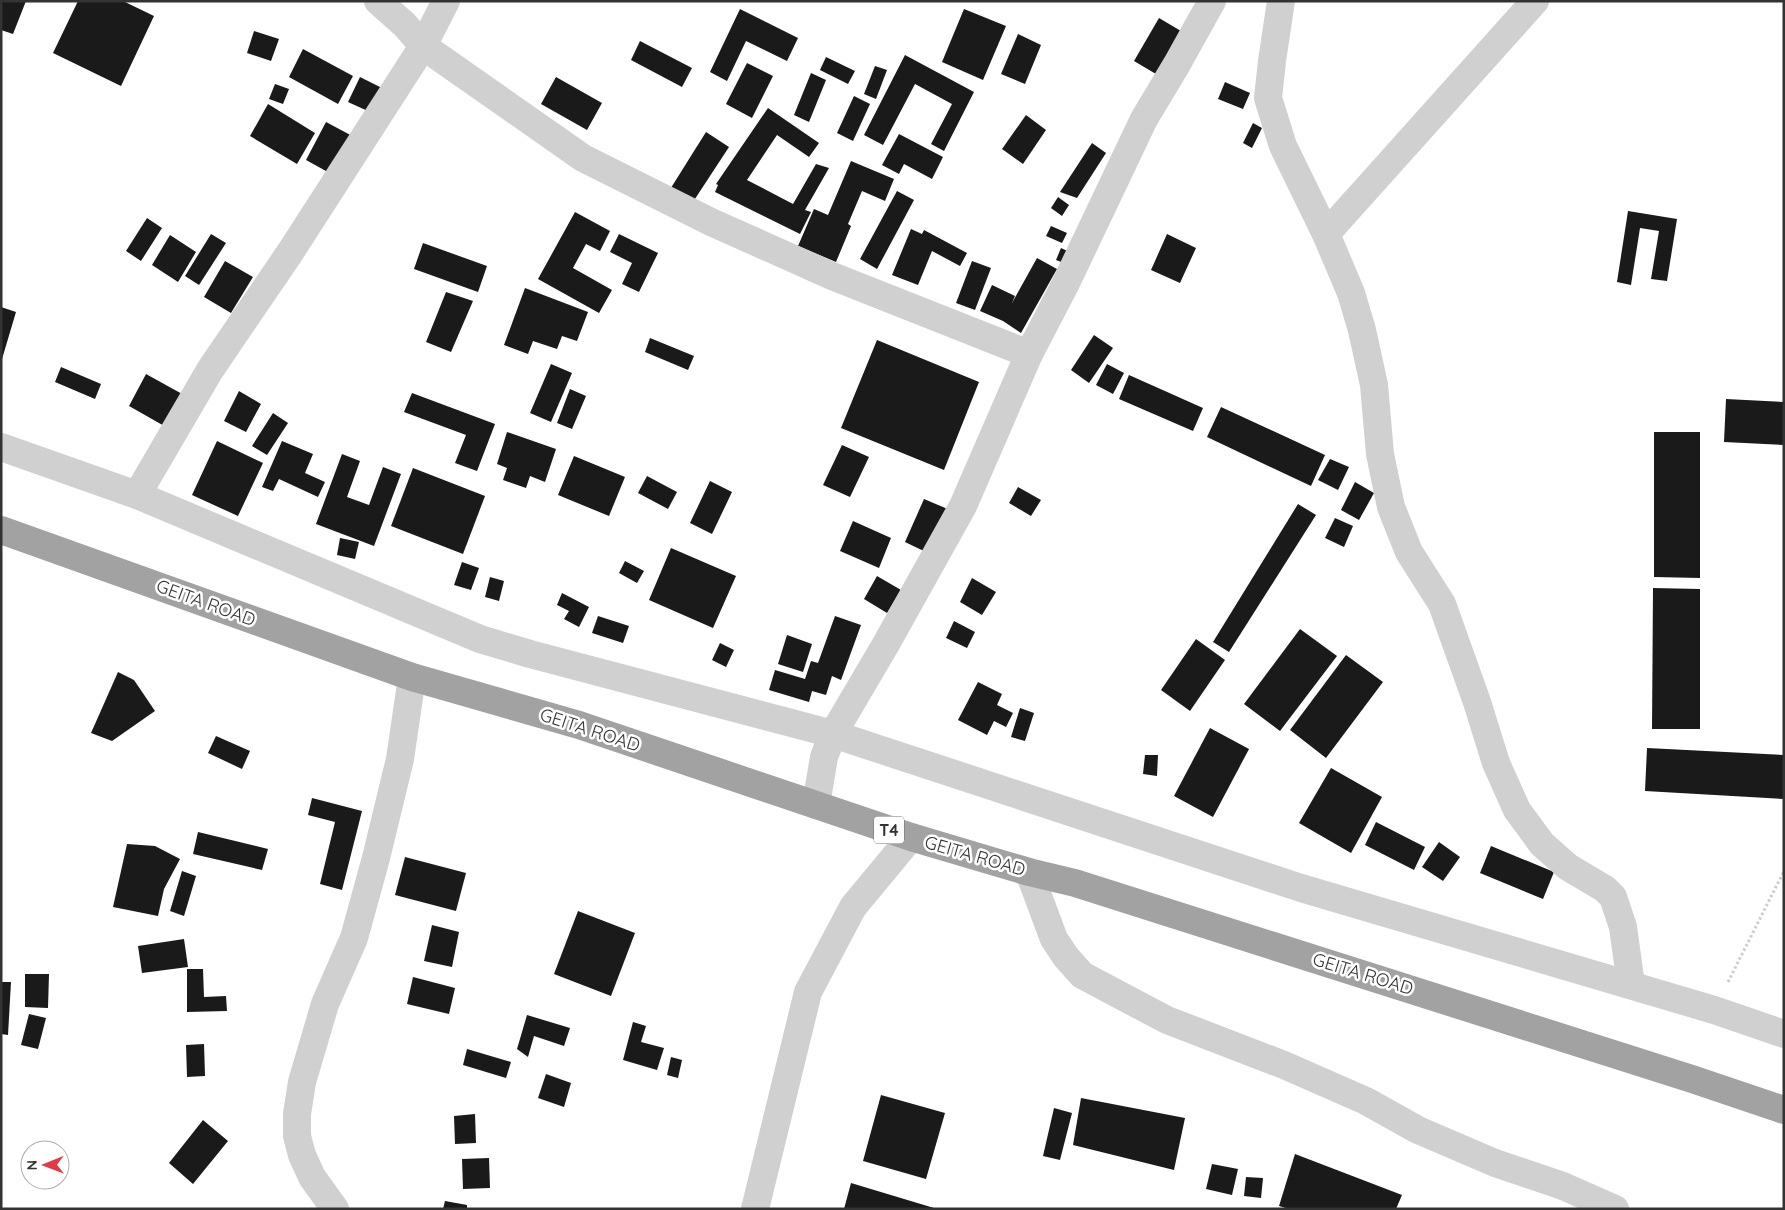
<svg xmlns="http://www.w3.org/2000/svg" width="1785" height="1210" font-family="Quicksand,sans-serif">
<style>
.building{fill:#1a1a1a}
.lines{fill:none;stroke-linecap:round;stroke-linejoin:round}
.path{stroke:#cdcdcd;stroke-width:3;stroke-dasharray:2.5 2.5;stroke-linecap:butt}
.minor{stroke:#d0d0d0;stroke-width:28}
.trunk{stroke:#a2a2a2;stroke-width:28}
.labels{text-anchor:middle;stroke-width:5;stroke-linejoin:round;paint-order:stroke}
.shield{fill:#fff;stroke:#707070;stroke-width:1}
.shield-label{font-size:16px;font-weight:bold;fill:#333}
.street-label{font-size:18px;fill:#333;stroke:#fff}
</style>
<rect width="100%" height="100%" fill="#fff"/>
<g class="building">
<polygon points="1,1 26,1 13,34 1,30"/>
<polygon points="78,1 123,1 154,16 121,86 53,53"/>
<polygon points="740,9 798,38 787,61 746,41 727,81 710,72"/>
<polygon points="964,9 1006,26 983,80 942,62"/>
<polygon points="1159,18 1186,34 1161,77 1134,61"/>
<polygon points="254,31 279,39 271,61 247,53"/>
<polygon points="1018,34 1041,45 1025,84 1001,74"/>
<polygon points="640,41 692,68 682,87 631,60"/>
<polygon points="303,49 353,76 338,104 289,77"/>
<polygon points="905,55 974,92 944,151 931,144 952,104 915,84 883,145 864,135"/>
<polygon points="826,57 855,71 848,84 820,70"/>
<polygon points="747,63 773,76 752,118 726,104"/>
<polygon points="875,66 887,70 876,99 864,94"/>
<polygon points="811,73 826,80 809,122 794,115"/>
<polygon points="360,77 382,88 370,112 348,102"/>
<polygon points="556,77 602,103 587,130 541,104"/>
<polygon points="1225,82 1250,93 1243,109 1218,99"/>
<polygon points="275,84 289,89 283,104 269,99"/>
<polygon points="854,96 870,104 853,141 837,133"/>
<polygon points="268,104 315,133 297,164 250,136"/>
<polygon points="768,108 819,143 809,157 777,135 747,180 793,204 816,164 829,168 805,210 811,212 800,234 715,192 718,185 716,184"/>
<polygon points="1026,115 1046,130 1023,164 1002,149"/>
<polygon points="326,122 356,138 335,176 306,160"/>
<polygon points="1253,123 1262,128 1252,148 1243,143"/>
<polygon points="706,132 729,147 691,205 669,191"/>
<polygon points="899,134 943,157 932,179 904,164 899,174 882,165"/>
<polygon points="1092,143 1106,153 1077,198 1060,192"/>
<polygon points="851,161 894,179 885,201 862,191 848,224 851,226 836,262 798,246 814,209 828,215"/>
<polygon points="897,191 914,200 877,269 860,259"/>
<polygon points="1058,197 1069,205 1062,216 1051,208"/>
<polygon points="1628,211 1677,219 1667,281 1651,279 1659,231 1640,228 1631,285 1617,282"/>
<polygon points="575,212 610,231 600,251 586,244 573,268 612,290 599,313 538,279"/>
<polygon points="147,218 162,228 141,261 126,251"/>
<polygon points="1051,226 1067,233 1062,243 1046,236"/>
<polygon points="911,229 922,234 924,230 967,253 960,266 932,251 918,285 892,275"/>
<polygon points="211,234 226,243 199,285 185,276"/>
<polygon points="619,234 658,253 639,292 622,284 632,263 610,252"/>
<polygon points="1167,234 1196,248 1180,283 1151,270"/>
<polygon points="170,235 196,252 178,282 152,265"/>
<polygon points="423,243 487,266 478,292 414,269"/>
<polygon points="1061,248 1074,254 1069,265 1056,260"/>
<polygon points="1037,258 1057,269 1021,333 1003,321 980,311 992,285 1015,296 1012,303"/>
<polygon points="225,261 253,277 231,313 204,297"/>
<polygon points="972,261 991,268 975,310 956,303"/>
<polygon points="525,288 588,312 577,341 562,336 557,349 533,341 528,354 504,345"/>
<polygon points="446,292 473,301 451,352 426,342"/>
<polygon points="1,307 16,312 2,359 1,359"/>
<polygon points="1094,335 1113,348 1089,383 1071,370"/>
<polygon points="650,338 694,356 688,370 645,352"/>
<polygon points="877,340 979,382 944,470 841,428"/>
<polygon points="551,364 572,373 551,422 530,413"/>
<polygon points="1107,364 1124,373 1113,394 1096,385"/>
<polygon points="61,367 101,384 95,399 55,382"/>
<polygon points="146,374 184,395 166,427 129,406"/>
<polygon points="1129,375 1203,408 1193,431 1119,399"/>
<polygon points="570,389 586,396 572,429 557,423"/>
<polygon points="239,391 261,404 246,432 224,421"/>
<polygon points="412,393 495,424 477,471 455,463 466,435 404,412"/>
<polygon points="1726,399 1784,402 1784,445 1724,442"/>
<polygon points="1221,407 1325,455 1311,486 1207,437"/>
<polygon points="273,413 288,423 267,455 252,446"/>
<polygon points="507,432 556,449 545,482 530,476 526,488 503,480 507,468 497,464"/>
<polygon points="1654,432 1700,432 1700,578 1654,577"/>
<polygon points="217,441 263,463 238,516 192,495"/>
<polygon points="282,441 313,454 305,473 325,482 318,497 279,479 273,491 262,487"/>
<polygon points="842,445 869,457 850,497 823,485"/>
<polygon points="342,454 360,461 347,497 369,505 383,467 401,474 374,546 316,524"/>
<polygon points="574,456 625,477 609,516 558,495"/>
<polygon points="1330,459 1349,467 1338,490 1318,480"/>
<polygon points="413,468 485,496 463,554 391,526"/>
<polygon points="647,476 677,492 668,509 638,493"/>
<polygon points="710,481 732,492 712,534 690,523"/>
<polygon points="1355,482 1374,493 1359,520 1341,510"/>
<polygon points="1018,487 1041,500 1031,516 1009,503"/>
<polygon points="924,499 950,510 930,554 905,542"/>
<polygon points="1298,504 1316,515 1229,652 1213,642"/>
<polygon points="1335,518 1353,526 1344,547 1325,538"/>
<polygon points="853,521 891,538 879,568 840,551"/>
<polygon points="340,538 359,542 355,559 337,555"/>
<polygon points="671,548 736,576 713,628 649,600"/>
<polygon points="625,561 644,571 637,583 619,573"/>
<polygon points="462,562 479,568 471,590 454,585"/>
<polygon points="877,576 901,590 887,613 864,599"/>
<polygon points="490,577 504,581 499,601 485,597"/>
<polygon points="972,578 996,592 982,615 960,602"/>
<polygon points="1653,588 1700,589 1700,729 1652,729"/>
<polygon points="562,593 589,607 579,627 564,619 569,611 557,605"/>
<polygon points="598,616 629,626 623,643 592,633"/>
<polygon points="835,616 861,625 841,680 832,676 826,695 812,691 809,702 769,690 775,670 805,679 811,661 818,663"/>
<polygon points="954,621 975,632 967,648 946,638"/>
<polygon points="1300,629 1337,656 1280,731 1244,704"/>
<polygon points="787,635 812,644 803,672 778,664"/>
<polygon points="1196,639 1225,660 1190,711 1161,690"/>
<polygon points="720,643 734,650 726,667 712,660"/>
<polygon points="1346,655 1383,682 1326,758 1290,730"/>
<polygon points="118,672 134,680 155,711 112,741 91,733"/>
<polygon points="978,682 1002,694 997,705 1013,713 1006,727 994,721 987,735 958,720"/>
<polygon points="1020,708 1034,713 1025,741 1011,737"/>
<polygon points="1210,728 1249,749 1213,817 1174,796"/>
<polygon points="216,736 250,751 242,769 208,753"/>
<polygon points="1647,748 1784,755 1784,799 1645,791"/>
<polygon points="1145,755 1158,755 1157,776 1143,774"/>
<polygon points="1331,768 1382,797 1351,853 1299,823"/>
<polygon points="312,798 362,811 342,890 320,884 335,822 308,815"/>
<polygon points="1376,822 1425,847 1414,870 1365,845"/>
<polygon points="198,832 268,849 262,870 193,854"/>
<polygon points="1439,842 1460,857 1443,881 1422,867"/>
<polygon points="127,844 155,846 180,859 164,889 158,916 113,907"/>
<polygon points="1491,846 1554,872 1543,899 1480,873"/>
<polygon points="405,857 466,873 456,911 395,895"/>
<polygon points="182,871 196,876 184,916 170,911"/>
<polygon points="578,911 635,933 611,996 554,974"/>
<polygon points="432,925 459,932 452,967 424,961"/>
<polygon points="184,939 188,967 142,973 138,946"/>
<polygon points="187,969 203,969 204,997 226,996 227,1011 187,1012"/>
<polygon points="25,974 49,974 48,1008 25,1007"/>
<polygon points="413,977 455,988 449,1014 407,1004"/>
<polygon points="1,982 11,982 8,1035 1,1034"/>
<polygon points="29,1014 46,1018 38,1049 21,1045"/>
<polygon points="527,1015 570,1028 564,1046 534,1036 528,1057 517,1049"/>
<polygon points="633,1022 646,1026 641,1042 664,1048 657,1070 623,1060"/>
<polygon points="204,1044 205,1076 187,1077 186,1045"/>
<polygon points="467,1049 511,1062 506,1078 463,1065"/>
<polygon points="671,1057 682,1060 678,1078 667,1075"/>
<polygon points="546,1074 571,1083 564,1107 538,1098"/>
<polygon points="881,1095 945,1113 926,1179 863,1161"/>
<polygon points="1081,1098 1185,1118 1174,1170 1073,1145"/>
<polygon points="1054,1108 1072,1113 1060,1160 1043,1156"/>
<polygon points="475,1114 476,1143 455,1144 454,1116"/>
<polygon points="203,1120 228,1141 193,1184 169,1163"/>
<polygon points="1295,1154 1402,1195 1396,1209 1289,1209 1279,1206"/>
<polygon points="489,1158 490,1188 463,1189 462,1159"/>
<polygon points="1212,1164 1238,1169 1232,1195 1206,1189"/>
<polygon points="1246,1177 1263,1178 1261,1198 1244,1196"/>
<polygon points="851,1183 934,1208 934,1209 844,1209"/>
<polygon points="445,1201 467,1205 467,1209 443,1209"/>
</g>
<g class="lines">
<polyline class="path" points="1728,982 1784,871"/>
<g class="minor">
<polyline points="378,1 405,25 423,46 583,158 711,222 832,276 1029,354"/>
<polyline points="1281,1 1272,61 1268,98 1283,146 1326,234 1351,293 1362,330 1374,385 1380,454 1391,507 1409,552 1442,604 1477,702 1496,763 1517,810 1542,844 1568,867 1605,889 1613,897 1623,927 1631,985"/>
<polyline points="1326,234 1535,1"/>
<polyline points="1,447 137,495 480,639 530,654 833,734 1301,888 1714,1010 1784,1034"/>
<polyline points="137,495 210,370 291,251 423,46 446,1"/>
<polyline points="816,805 824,757 833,734 886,644 963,506 1029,354 1066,283 1144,119 1177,64 1212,1"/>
<polyline points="1029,872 1054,939 1066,957 1082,975 1167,1020 1284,1065 1366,1101 1418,1130 1495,1163 1563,1186 1615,1209"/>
<polyline points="335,1209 312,1177 302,1155 297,1136 297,1114 302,1082 325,1004 354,938 376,858 400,759 412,677"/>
<polyline points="755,1209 808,992 853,907 911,837"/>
</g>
<polyline class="trunk" points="1,530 412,677 579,725 911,837 1029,872 1075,883 1692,1079 1784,1110"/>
</g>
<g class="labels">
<rect class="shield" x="874" y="816.5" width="30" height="27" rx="4"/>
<g class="shield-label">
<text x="889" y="836">T4</text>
</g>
<g class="street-label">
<text transform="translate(206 603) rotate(20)" y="6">GEITA ROAD</text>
<text transform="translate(590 730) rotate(18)" y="6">GEITA ROAD</text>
<text transform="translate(975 856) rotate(16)" y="6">GEITA ROAD</text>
<text transform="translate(1363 974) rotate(17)" y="6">GEITA ROAD</text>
</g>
</g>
<rect width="1785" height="1210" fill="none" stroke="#333333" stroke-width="5"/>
<g transform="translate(45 1165) rotate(269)"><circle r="24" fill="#ffffff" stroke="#adadad"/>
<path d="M0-4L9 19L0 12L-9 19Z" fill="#e63946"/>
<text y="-8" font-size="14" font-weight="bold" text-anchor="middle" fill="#333333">N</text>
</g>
</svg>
